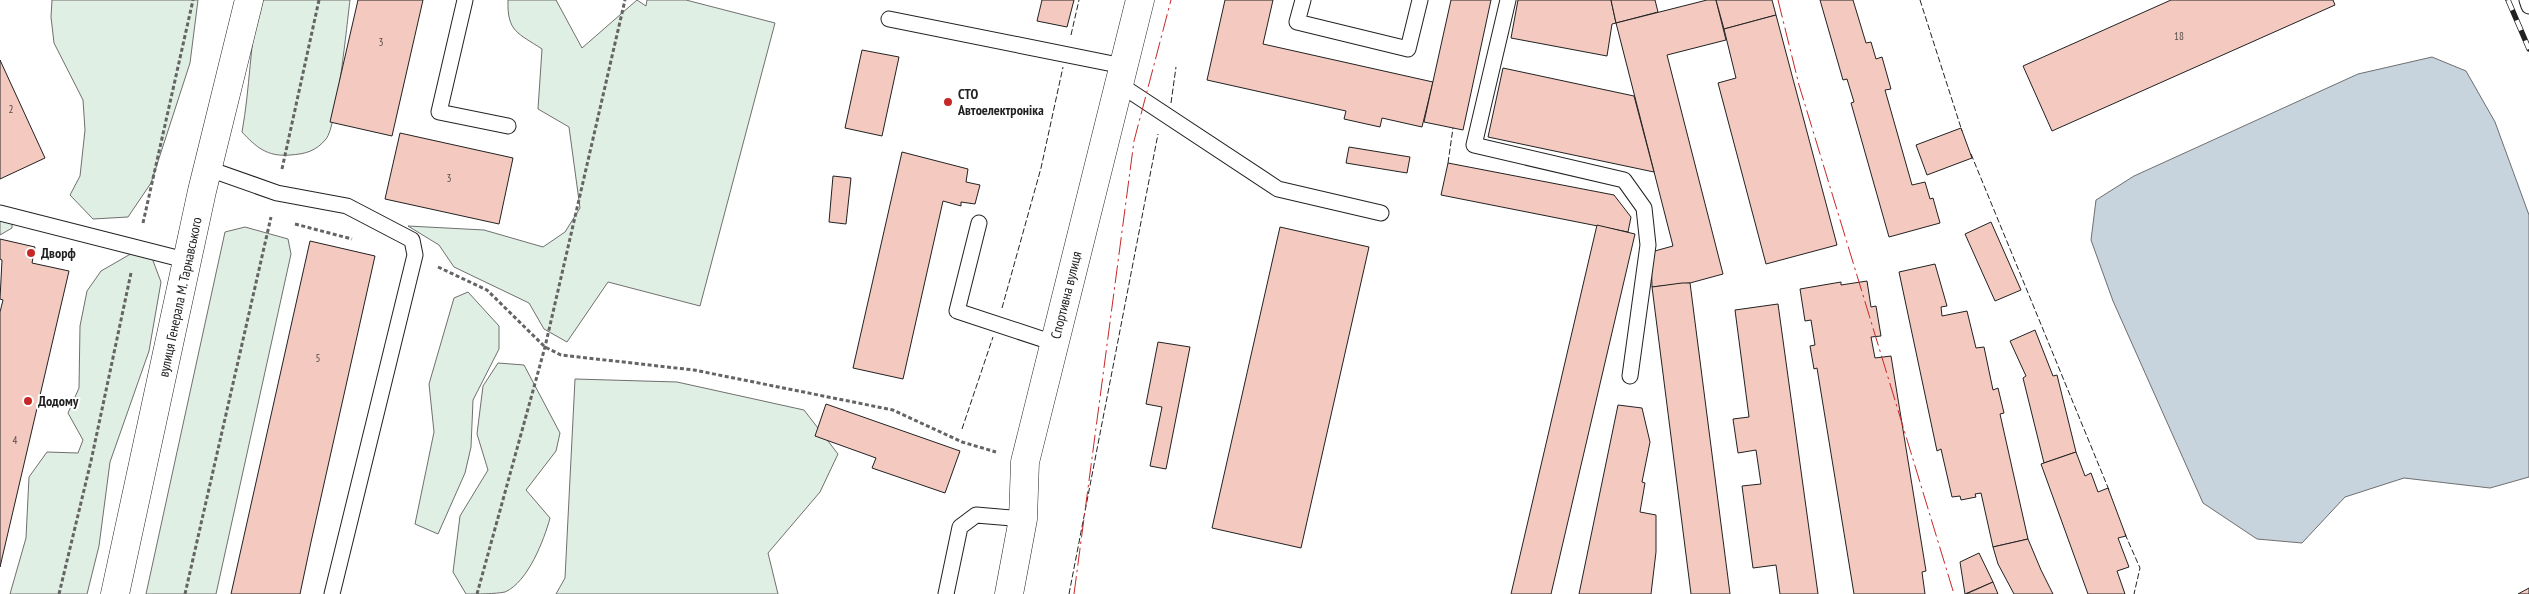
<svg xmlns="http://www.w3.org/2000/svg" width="2529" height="594" font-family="'PT Sans Narrow',sans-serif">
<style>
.green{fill:#e0efe3;stroke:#6f6f6f}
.water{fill:#c7d3dd;stroke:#6f6f6f}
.building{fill:#f3c9c0;stroke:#222}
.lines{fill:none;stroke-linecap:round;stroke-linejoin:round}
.lane-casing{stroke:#222;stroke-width:17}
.street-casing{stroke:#222;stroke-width:29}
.secondary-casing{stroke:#222;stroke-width:29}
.path{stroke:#646464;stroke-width:3;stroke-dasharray:4 2.5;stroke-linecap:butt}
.lane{stroke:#fff;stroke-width:15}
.street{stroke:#fff;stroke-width:28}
.secondary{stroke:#fff;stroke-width:28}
.rail-casing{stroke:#222;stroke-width:5.5}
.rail{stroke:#fff;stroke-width:4;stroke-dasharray:11;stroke-linecap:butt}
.fence{stroke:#222;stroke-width:1;stroke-dasharray:6 2.5;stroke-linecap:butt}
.power{stroke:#c62828;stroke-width:1;stroke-dasharray:18 4 2.5 4;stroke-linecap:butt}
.poi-dot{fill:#c62828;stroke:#fff;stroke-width:2}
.labels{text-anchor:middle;stroke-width:4;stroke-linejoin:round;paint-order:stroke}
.number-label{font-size:11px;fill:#564c4a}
.poi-label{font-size:14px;font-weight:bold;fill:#222;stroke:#fff;text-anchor:start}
.street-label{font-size:14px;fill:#222;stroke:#fff}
</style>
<rect width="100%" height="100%" fill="#fff"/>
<g class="green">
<polygon points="52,0 198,0 190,63 151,183 128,217 93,219 70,195 80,176 85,130 83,100 54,43 51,17"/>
<path d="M259 0H350C347 23 337 126 326 139 316 151 306 154 290 155 267 157 256 147 242 132 250 88 250 43 259 0Z"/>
<path d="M508 0H556L582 48 637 0 646 6 647 0H686L775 23 700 306 608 282 567 342 544 329 529 303 454 267 439 245 408 226 484 230 543 247 565 232 580 208 569 127 538 109 542 49C518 33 507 32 508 0Z"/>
<polygon points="0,208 12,214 12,228 0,235"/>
<polygon points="245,227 288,239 291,254 216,594 146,594 225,232"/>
<polygon points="134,252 152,258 161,282 149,351 110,462 99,546 87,594 10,594 26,538 29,477 47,452 78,453 83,440 68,413 79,388 80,326 87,291 101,271"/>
<polygon points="468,292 499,326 499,349 473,400 471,447 465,473 438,534 415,524 434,432 429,384 454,298"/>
<path d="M498 363 524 365 560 433 556 451 526 490 550 518C544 540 528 582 505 592 495 594 477 594 466 594L453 572 460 516 488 470 477 434 483 386Z"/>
<polygon points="575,379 677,382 804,410 838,454 820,492 768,553 778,594 556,594 565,578"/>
</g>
<polygon class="water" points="2432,57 2466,71 2495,122 2529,215 2529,477 2490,488 2404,478 2345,497 2302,543 2257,539 2203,503 2113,301 2091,240 2096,200 2134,176 2358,74"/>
<g class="building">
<polygon points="358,0 423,0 392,136 330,122"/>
<polygon points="1042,0 1074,0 1067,27 1037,21"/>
<polygon points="1225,0 1273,0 1263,44 1433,82 1422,127 1382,118 1380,127 1344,119 1346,111 1207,80"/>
<polygon points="1451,0 1491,0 1463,130 1424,122"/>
<polygon points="1518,0 1611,0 1616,23 1612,24 1607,56 1511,38"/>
<polygon points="1611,0 1655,0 1658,12 1616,23"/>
<polygon points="1707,0 1716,0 1726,40 1667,55 1723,274 1690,283 1652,287 1651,252 1673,246 1616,23"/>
<polygon points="1716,0 1772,0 1776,15 1724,29"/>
<polygon points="1820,0 1853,0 1866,43 1871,42 1876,59 1882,57 1891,89 1885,90 1912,185 1925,182 1930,199 1933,198 1940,223 1889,237 1851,103 1854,102 1847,79 1843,80"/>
<polygon points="2171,0 2333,0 2335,5 2052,131 2023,66"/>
<polygon points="1776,15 1837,245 1766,264 1718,83 1736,78 1724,29"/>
<polygon points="862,50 899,57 882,136 845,128"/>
<polygon points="0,60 45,158 0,179"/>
<polygon points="1503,68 1634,96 1654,172 1488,137"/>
<polygon points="1961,128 1972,158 1927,175 1916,145"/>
<polygon points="400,133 513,158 499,224 385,199"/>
<polygon points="1349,147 1410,157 1407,173 1346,163"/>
<polygon points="902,152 968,169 966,182 980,185 975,204 961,202 961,206 943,201 903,379 853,368"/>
<polygon points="1448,163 1614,195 1631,217 1628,232 1441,195"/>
<polygon points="833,176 851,178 846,224 829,222"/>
<polygon points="1991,222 2021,290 1995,301 1965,234"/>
<polygon points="1597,225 1635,234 1551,594 1511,594"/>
<polygon points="1280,227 1369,247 1301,548 1212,528"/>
<polygon points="0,239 35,247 32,263 69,271 0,567 0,312 3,300 0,299 2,260 0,259"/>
<polygon points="310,241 375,256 311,542 300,594 231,594"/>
<polygon points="1935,264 1947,306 1941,307 1942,316 1967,311 1976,348 1984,347 1993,390 1998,388 2004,413 2000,414 2028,539 1993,547 1981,493 1975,494 1976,497 1961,500 1960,496 1952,497 1941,449 1937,451 1899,272"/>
<polygon points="1867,281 1871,307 1876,306 1881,336 1871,337 1875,358 1891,356 1926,571 1922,572 1925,594 1854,594 1817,368 1814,369 1810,346 1815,345 1811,320 1805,321 1800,289 1841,282 1841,285"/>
<polygon points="1682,283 1690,283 1730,594 1691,594 1652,287"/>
<polygon points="1778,304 1818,594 1780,594 1776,565 1753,568 1742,486 1761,484 1756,450 1738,453 1733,419 1749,417 1735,310"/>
<polygon points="2035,330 2053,376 2057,375 2076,452 2044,463 2023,378 2026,376 2010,341"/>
<polygon points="1158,342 1190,347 1166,469 1150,466 1162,407 1146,404"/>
<polygon points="826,404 960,451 945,493 872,468 876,458 815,436"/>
<polygon points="1618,405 1642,408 1650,442 1642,482 1645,483 1640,512 1656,515 1656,552 1651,594 1579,594"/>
<polygon points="2076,452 2085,476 2091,473 2098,492 2108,488 2126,536 2118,538 2129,567 2117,571 2125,594 2088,594 2041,464"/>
<polygon points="2028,539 2041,570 2053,594 2014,594 1998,564 1993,547"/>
<polygon points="1979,553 1993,582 1965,594 1960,562"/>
<polygon points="1993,582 1998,594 1966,594"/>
<polygon points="2529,588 2529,594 2518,594"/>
</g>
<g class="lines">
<g class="lane-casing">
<g id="lane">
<polyline points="465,0 439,112 508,126"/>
<polyline points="1303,0 1297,22 1408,49 1420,0"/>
<polyline points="1508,0 1474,145 1624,180 1644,208 1648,245 1630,376"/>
<polyline points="2527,0 2529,6"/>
<polyline points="889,19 1123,66"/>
<polyline points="1119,84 1278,189 1381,213"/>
<polyline points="209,169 277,193 347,206 412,240 415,255 332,594"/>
<polyline points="0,213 189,261"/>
<polyline points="979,223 957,311 1054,343"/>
<polyline points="946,594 960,527 976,515 1023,519"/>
</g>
</g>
<g class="street-casing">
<polyline id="street" points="1009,594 1023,519 1025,462 1140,0"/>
</g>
<g class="secondary-casing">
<polyline id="secondary" points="115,594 202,191 249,0"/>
</g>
<g class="path">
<polyline points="282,169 319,0"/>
<polyline points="143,223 193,0"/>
<polyline points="295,224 352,239"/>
<polyline points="438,267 487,290 545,347 561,355 694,370 893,410 962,442 996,452"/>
<polyline points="59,594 91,461 131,273"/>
<polyline points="185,594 271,217"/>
<polyline points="477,594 545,347 625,0"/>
</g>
<use href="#lane" class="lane"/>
<use href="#street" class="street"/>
<use href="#secondary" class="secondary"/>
<g class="rail-casing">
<polyline id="rail" points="2508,0 2529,49"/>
</g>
<use href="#rail" class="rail"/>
<g class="fence">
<polyline points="1920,0 1962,131"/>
<polyline points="1071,35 1079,0"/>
<polyline points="1171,103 1176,67"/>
<polyline points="1971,154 2109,490"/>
<polyline points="1448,163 1453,128"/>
<polyline points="1002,308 1041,168 1063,67"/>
<polyline points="962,429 993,337"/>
<polyline points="2125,534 2140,568 2134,594"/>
<polyline points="1069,594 1158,134"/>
</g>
<g class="power">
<polyline points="1778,0 1799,85 1954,594"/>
<polyline points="1074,594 1134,141 1171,0"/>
</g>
</g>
<g class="poi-dot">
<circle cx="948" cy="102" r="5"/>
<circle cx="31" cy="253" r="5"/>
<circle cx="28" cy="401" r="5"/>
</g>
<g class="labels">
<g class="number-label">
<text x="2179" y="40">18</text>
<text x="381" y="46">3</text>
<text x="11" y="113">2</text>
<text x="449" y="182">3</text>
<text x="318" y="362">5</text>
<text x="15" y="444">4</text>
</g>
<g class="poi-label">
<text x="958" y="99">СТО<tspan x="958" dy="16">Автоелектроніка</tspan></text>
<text x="41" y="258">Дворф</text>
<text x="38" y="406">Додому</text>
</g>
<g class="street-label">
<text transform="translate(1066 295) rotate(-76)" y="5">Спортивна вулиця</text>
<text transform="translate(180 297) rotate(-78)" y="5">вулиця Генерала М. Тарнавського</text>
</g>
</g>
</svg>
